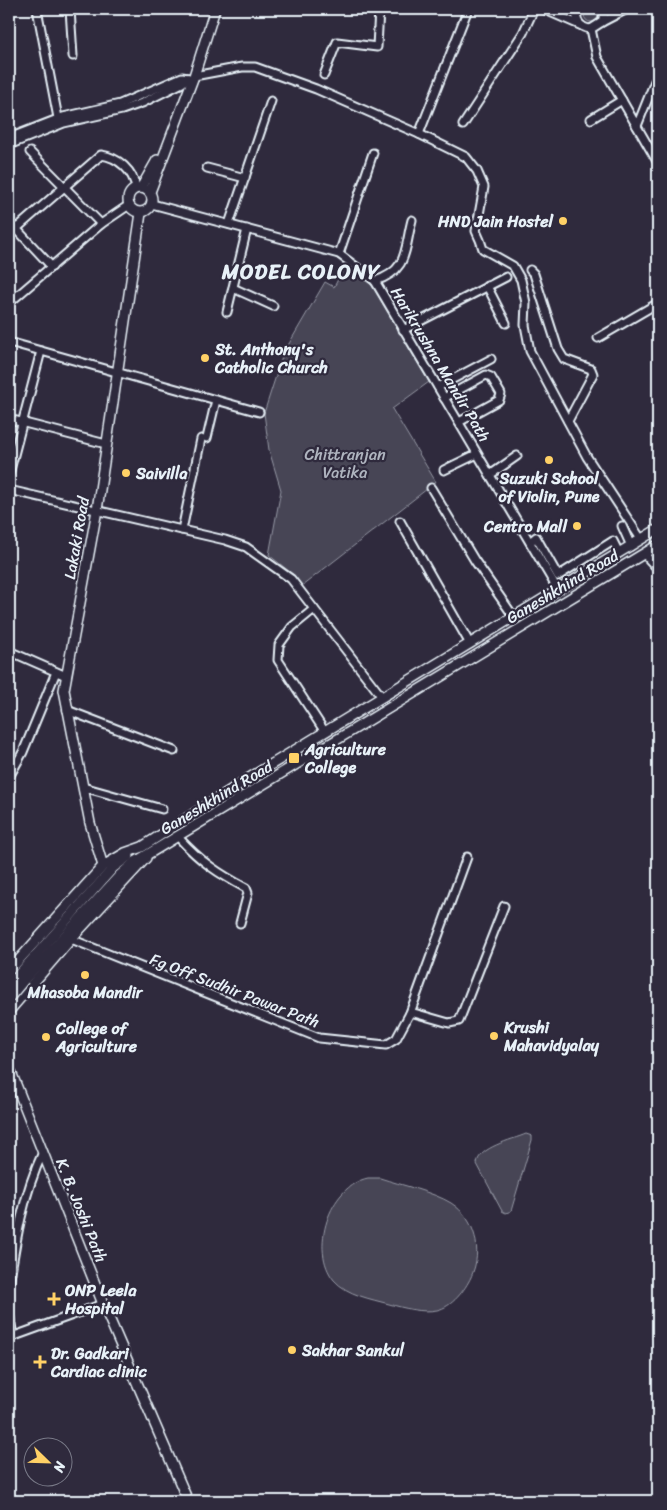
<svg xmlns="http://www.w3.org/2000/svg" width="667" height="1510" font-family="Sriracha,sans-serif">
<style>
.green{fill:#464455;stroke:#979aa6}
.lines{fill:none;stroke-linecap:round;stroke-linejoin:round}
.minor-casing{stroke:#e8f1f8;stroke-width:11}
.major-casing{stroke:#e8f1f8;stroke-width:12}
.minor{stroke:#2f2a3d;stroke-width:7}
.major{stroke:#2f2a3d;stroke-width:9}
.major-bridge-casing{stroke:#e8f1f8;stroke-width:12;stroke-linecap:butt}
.major-bridge{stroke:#2f2a3d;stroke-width:9}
.poi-dot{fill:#ffd166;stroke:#2f2a3d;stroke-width:2}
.labels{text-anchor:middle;stroke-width:4.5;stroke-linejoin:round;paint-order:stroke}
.poi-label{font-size:16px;font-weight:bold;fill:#e8f1f8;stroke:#2f2a3d;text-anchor:start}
.street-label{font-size:16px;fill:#e8f1f8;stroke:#2f2a3d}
.park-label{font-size:16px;fill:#afb4bf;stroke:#2f2a3d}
.district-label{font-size:21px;font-weight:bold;letter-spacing:1px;fill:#e8f1f8;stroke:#2f2a3d}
</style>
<rect width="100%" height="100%" fill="#2f2a3d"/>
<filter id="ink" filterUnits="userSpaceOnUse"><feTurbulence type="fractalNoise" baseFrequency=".02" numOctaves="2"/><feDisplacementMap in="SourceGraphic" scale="10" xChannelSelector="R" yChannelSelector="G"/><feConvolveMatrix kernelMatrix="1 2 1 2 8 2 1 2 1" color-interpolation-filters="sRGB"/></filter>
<g filter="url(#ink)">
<g class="green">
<circle cx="591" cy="15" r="7"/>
<polygon points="555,9 576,9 574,19 554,11"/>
<polygon points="346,264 371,284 429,382 392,409 436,482 302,586 295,576 269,555 281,490 269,450 264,413 283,354 325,282 334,287"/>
<path d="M526 1134 532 1136V1140L511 1211 506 1213 502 1211 477 1164C478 1147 512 1140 526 1134Z"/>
<path d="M368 1178H380C401 1185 433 1192 451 1203 476 1219 483 1251 471 1277 465 1290 452 1307 437 1310 422 1313 404 1308 389 1304 371 1299 347 1295 334 1280 309 1250 329 1186 368 1178Z"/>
</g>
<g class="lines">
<g class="minor-casing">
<g id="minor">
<polyline points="37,9 58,118"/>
<polyline points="70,9 73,56"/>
<polyline points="543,9 582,26"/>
<path d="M578 9C574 20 580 28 591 29L602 22 604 14 603 9"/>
<polyline points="602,22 627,9"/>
<polyline points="591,29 597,57 658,163"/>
<polyline points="324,75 337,42 377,47 379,9"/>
<polyline points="194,76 242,67 255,67 316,89 419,134 468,9"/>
<polyline points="591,119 622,100"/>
<polyline points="463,125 523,33 534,9"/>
<polyline points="637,126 655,81"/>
<polyline points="419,134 466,157 477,171 484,187 476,231 480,240 483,249 513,266 521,280 526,303 525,325 530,351 587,457 641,539"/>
<polyline points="9,138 63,117 120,104 182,77 188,78"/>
<polyline points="9,145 64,123 122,110 142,103 182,83 188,78"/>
<polyline points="30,152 101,224"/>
<polyline points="207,168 245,178"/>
<polyline points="152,204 339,254 375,281 558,590"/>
<polyline points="9,221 52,267"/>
<polyline points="229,224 271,101"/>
<path d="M9 235 101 155C118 157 134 171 136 189"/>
<polyline points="339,254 373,153"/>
<polyline points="530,270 534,274 558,349 564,359 591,369 593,374 568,421"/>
<path d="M375 281C409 270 404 250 412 220"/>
<polyline points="487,286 506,323"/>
<polyline points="233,288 273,306"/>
<polyline points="9,303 101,224 129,205"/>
<polyline points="227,312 247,229"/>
<polyline points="403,330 506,277"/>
<polyline points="598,338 658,303"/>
<polyline points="9,342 259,412"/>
<polyline points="438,387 491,359"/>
<polyline points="444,398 486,375 491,377 501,394 499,400 459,422"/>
<polyline points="9,419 106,444"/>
<polyline points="207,438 216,400"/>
<polyline points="444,470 477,454"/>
<polyline points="9,474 41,351"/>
<polyline points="490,475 517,456"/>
<polyline points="431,488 475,561 514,617"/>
<polyline points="9,490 225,540 246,547 291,579 382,697"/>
<polyline points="400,521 470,644"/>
<polyline points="622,526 631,546"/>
<polyline points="182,530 201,439"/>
<polyline points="530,542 536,537 558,576 613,541 619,553"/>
<polyline points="644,554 658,569"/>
<polyline points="314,609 292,627 279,645 278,660 325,732"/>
<polyline points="9,651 66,676"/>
<polyline points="67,710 174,751"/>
<polyline points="9,777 23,752 56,672"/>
<polyline points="83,787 162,809"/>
<path d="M179 838C200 861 219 874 246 888L248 893 240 923"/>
<polyline points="71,939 319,1038 386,1045 396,1039 410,1013 414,1013 449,1023 459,1021 504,906"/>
<polyline points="410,1013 467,857"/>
<path d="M9 1285C16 1239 23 1195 43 1152"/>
<polyline points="9,1313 13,1336"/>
<polyline points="9,1338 103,1304"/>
</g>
</g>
<g class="major-casing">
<g id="major">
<circle cx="140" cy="200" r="12"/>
<polyline points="141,188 157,160"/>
<polyline points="150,192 194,76 215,9"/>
<polyline points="103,866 90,823 64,690 97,510 141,213"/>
<polyline points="9,971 103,866 125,853 142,847 254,775 658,529"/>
<polyline points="18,975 113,868 129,856"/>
<polyline points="24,980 119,876 135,862 658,545"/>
<polyline points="9,1011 71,939 146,858"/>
<polyline points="9,1067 103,1304 188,1501"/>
</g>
</g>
<use href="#minor" class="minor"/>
<use href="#major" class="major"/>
<g class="major-bridge-casing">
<g id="major-bridge">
<polyline points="9,985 18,975"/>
<polyline points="9,998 24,980"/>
</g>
</g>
<use href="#major-bridge" class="major-bridge"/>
</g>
</g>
<g class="poi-dot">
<circle cx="563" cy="221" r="5"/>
<circle cx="205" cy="358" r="5"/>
<circle cx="549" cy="460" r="5"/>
<circle cx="126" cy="473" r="5"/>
<circle cx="577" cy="526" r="5"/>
<rect x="288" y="752" width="12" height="12" rx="2.5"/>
<circle cx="85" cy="975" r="5"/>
<circle cx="494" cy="1036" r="5"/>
<circle cx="46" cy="1037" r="5"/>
<path d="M51.5 1291.5h5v5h5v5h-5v5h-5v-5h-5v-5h5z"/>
<circle cx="292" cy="1350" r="5"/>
<path d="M37.5 1354.5h5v5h5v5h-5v5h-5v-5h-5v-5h5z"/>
</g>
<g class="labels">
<g class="poi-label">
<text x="553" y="227" text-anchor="end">HND Jain Hostel</text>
<text x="215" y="355">St. Anthony's<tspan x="215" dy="18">Catholic Church</tspan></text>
<text x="136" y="479">Saivilla</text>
<text x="549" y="484" text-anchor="middle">Suzuki School<tspan x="549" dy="18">of Violin, Pune</tspan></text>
<text x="567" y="532" text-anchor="end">Centro Mall</text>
<text x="305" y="755">Agriculture<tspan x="305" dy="18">College</tspan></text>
<text x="85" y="998" text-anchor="middle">Mhasoba Mandir</text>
<text x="504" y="1033">Krushi<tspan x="504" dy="18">Mahavidyalay</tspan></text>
<text x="56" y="1034">College of<tspan x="56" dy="18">Agriculture</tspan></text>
<text x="65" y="1296">ONP Leela<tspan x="65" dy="18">Hospital</tspan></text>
<text x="302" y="1356">Sakhar Sankul</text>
<text x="51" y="1359">Dr. Gadkari<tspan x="51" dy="18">Cardiac clinic</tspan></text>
</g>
<g class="street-label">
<text transform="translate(441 364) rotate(59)" y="6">Harikrushna Mandir Path</text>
<text transform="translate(76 538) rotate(-80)" y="6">Lakaki Road</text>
<text transform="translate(562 586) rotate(-31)" y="6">Ganeshkhind Road</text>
<text transform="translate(216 797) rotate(-31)" y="6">Ganeshkhind Road</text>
<text transform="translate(235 990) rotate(21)" y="6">Fg Off Sudhir Pawar Path</text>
<text transform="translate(82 1210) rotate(68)" y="6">K. B. Joshi Path</text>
</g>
<g class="park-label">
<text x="345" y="460">Chittranjan<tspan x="345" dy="18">Vatika</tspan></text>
</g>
<g class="district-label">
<text x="301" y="279">MODEL COLONY</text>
</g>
</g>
<rect width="667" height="1510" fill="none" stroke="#2f2a3d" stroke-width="30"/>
<rect x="15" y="15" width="637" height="1480" fill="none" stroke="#e8f1f8" stroke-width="2" filter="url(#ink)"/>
<g transform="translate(48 1462) rotate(113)"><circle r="24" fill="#2f2a3d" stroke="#797a88"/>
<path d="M0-4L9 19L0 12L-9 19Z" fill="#ffd166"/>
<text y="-8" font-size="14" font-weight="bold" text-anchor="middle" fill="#e8f1f8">N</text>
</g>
</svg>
